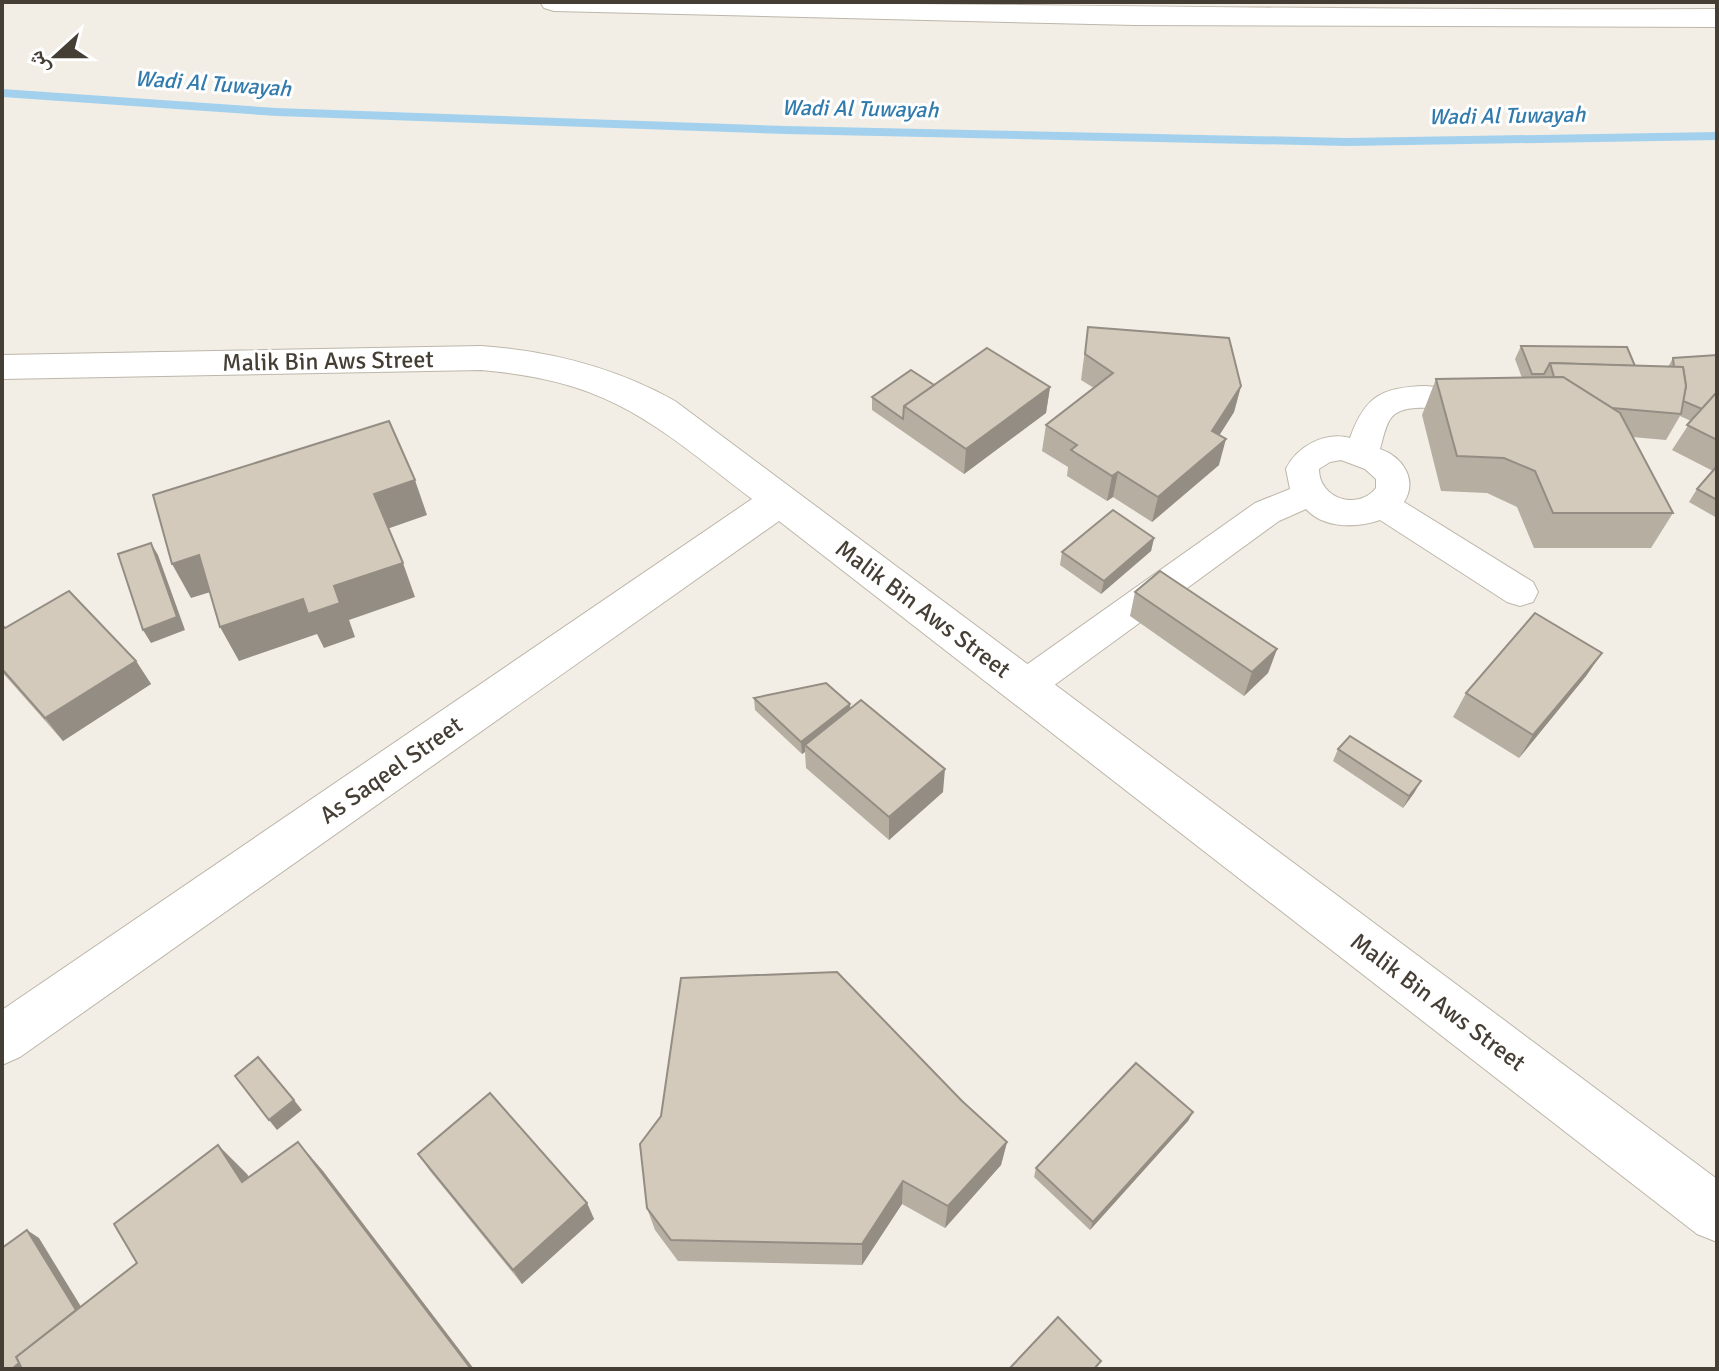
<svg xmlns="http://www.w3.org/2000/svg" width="1719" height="1371" font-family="Signika,'Noto Naskh Arabic',sans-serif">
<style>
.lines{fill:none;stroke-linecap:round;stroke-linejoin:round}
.stream{fill:#a3d1ed;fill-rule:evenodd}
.lane-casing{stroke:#bdb6a9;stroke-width:2}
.street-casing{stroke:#bdb6a9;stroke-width:2}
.lane{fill:#fff;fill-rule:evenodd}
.street{fill:#fff;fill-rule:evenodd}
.wall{fill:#b5aea1}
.shaded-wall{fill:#948d83}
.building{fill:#d3cabb;stroke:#948d83;stroke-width:2}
.labels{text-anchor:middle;stroke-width:6;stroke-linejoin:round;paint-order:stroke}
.far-water-label{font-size:22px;font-style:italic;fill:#327bad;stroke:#fff}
.street-label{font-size:24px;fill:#453e35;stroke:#fff}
</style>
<rect width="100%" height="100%" fill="#f2eee6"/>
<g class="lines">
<polygon class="stream" points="2,89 277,108 785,126 1347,138 1717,132 1717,140 1347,146 785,134 277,116 2,97"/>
<g class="lane-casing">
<path id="lane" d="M1426 386 1490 393 1495 401 1490 409C1466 416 1406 397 1391 418 1385 426 1383 439 1380 449 1403 457 1418 480 1404 502L1533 582 1538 592 1533 602 1520 606 1507 602 1380 520C1357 528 1324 529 1306 509L1279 521 1038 697 1025 701 1012 697 1006 686 1012 675 1255 503 1290 489 1286 469C1296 447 1325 431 1350 438 1365 396 1382 387 1426 386ZM1341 460 1365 469 1376 479V488C1358 511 1319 499 1319 469L1330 462Z"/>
</g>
<g class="street-casing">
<g id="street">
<path d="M540 2C932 2 1324 11 1717 9V27L1135 25 554 11 544 8Z"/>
<path d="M481 346C550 351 614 367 675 401L1717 1179V1242L1697 1234 779 521 20 1057 2 1065V1010L752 499C653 423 611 381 481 370L2 379V355Z"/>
</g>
</g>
<use href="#lane" class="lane"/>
<use href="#street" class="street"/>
</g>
<g class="wall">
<polygon points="1088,327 1241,386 1234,412 1219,436 1219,465 1152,522 1113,497 1107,501 1067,476 1068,467 1042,451 1046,425 1094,388 1081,380"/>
<polygon points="1521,346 1635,366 1668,367 1673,358 1717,355 1717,518 1689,502 1697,489 1713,471 1672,450 1691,421 1680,416 1666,440 1632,437 1673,513 1651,548 1534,548 1517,507 1487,493 1441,491 1422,415 1436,379 1522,378 1515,359"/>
<polygon points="934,385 1050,387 1046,413 964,474 872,410 872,397"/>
<polygon points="1154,538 1151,551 1101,594 1060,565 1062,552"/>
<polygon points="1135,592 1277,649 1268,673 1244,696 1130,616"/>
<polygon points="2,625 5,628 136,661 151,684 63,741 2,672"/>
<polygon points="1602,653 1586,676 1519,758 1453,717 1466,693"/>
<polygon points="754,698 850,704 850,708 943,792 889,840 806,768 805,752 802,754 755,710"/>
<polygon points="1338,749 1421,781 1414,793 1403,808 1333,761"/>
<polygon points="962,1101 1007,1142 1001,1165 945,1228 902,1204 862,1265 678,1261 655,1230 647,1208"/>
<polygon points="1193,1112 1188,1121 1090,1230 1034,1177 1036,1168"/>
<polygon points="418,1154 587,1203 594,1219 522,1284 430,1171"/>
</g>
<g class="shaded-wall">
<polygon points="1241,386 1234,412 1206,456 1226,439 1219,465 1152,522 1158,497 1212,431"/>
<polygon points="1050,387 1046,413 964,474 966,449"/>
<polygon points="1118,472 1113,497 1107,501 1112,476"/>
<polygon points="415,480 427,515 387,529 374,494"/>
<polygon points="1154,538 1151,551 1101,594 1104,581"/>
<polygon points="151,543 158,555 185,630 151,643 143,630"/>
<polygon points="199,555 217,590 191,598 172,564"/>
<polygon points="403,563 415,597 349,620 355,637 324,648 317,634 239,661 220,627 334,586"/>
<polygon points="1277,649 1268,673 1244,696 1252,672"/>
<polygon points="1602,653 1586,676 1519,758 1533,735"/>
<polygon points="136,661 151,684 63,741 45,718"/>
<polygon points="850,704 851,716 805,745 805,752 802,754 801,742"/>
<polygon points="945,769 943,792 889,840 889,817"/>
<polygon points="1421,781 1414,793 1403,808 1409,796"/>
<polygon points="294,1100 302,1110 277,1130 269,1120"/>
<polygon points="1193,1112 1188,1121 1090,1230 1093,1222"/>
<polygon points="298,1142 323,1171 474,1369 471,1369"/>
<polygon points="1007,1142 1001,1165 945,1228 948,1206"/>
<polygon points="218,1145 247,1174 270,1209 242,1182"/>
<polygon points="903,1181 902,1204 862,1265 862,1244"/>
<polygon points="587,1203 594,1219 522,1284 513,1270"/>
<polygon points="27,1230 39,1238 91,1323 32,1369 12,1369"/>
</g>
<g class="building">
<polygon points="1088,327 1229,338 1241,386 1212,431 1226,439 1158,497 1118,472 1112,476 1071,450 1077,445 1046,425 1113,373 1085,354"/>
<polygon points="1521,346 1627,347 1635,366 1550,363 1544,374 1532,374"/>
<polygon points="987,348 1050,387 966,449 904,406"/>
<polygon points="1717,355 1717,392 1702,409 1683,401 1686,386 1683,367 1674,367 1673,358"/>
<polygon points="1550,363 1683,367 1686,386 1681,414 1612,408 1563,377 1554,377"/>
<polygon points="911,370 934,385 904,406 903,419 872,397"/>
<polygon points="1563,377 1620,413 1673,513 1553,513 1535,471 1504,458 1457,456 1436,379"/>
<polygon points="1717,392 1717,440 1687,425"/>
<polygon points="389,421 415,480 374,494 403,563 334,586 340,603 308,614 303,599 220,627 199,555 172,564 153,495"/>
<polygon points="1717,466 1717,500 1697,489"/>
<polygon points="1113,510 1154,538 1104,581 1062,552"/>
<polygon points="151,543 177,617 143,630 118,554"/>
<polygon points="1160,571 1277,649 1252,672 1135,592"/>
<polygon points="69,591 136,661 45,718 2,669 2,625 5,628"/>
<polygon points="1535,613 1602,653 1533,735 1466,693"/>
<polygon points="826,683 850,704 801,742 754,698"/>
<polygon points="861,700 945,769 889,817 805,745"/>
<polygon points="1350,736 1421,781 1409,796 1338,749"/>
<polygon points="837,972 962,1101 1007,1142 948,1206 903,1181 862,1244 671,1240 647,1208 640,1144 661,1116 681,978"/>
<polygon points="258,1057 294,1100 269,1120 235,1076"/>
<polygon points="1136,1063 1193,1112 1093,1222 1036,1168"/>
<polygon points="490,1093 587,1203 513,1270 418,1154"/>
<polygon points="298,1142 471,1369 22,1369 16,1357 137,1263 114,1224 218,1145 242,1182"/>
<polygon points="27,1230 76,1310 16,1357 19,1363 12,1369 2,1369 2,1248"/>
<polygon points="1058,1317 1101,1361 1094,1369 1009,1369"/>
</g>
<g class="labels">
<g class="far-water-label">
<text transform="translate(213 83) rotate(4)" y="8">Wadi Al Tuwayah</text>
<text transform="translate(860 108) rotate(1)" y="8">Wadi Al Tuwayah</text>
<text transform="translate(1507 115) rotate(-1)" y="8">Wadi Al Tuwayah</text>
</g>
<g class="street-label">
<text transform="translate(328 361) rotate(-1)" y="8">Malik Bin Aws Street</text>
<text transform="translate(923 609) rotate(37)" y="8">Malik Bin Aws Street</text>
<text transform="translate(391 770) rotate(-35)" y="8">As Saqeel Street</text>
<text transform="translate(1438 1002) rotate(37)" y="8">Malik Bin Aws Street</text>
</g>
</g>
<rect width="1719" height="1371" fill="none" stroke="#453e35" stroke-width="8"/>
<g transform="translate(56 56) rotate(249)" stroke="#ffffff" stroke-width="6" paint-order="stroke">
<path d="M0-6L14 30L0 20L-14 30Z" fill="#453e35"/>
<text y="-12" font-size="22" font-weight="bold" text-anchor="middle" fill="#453e35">ش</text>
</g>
</svg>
